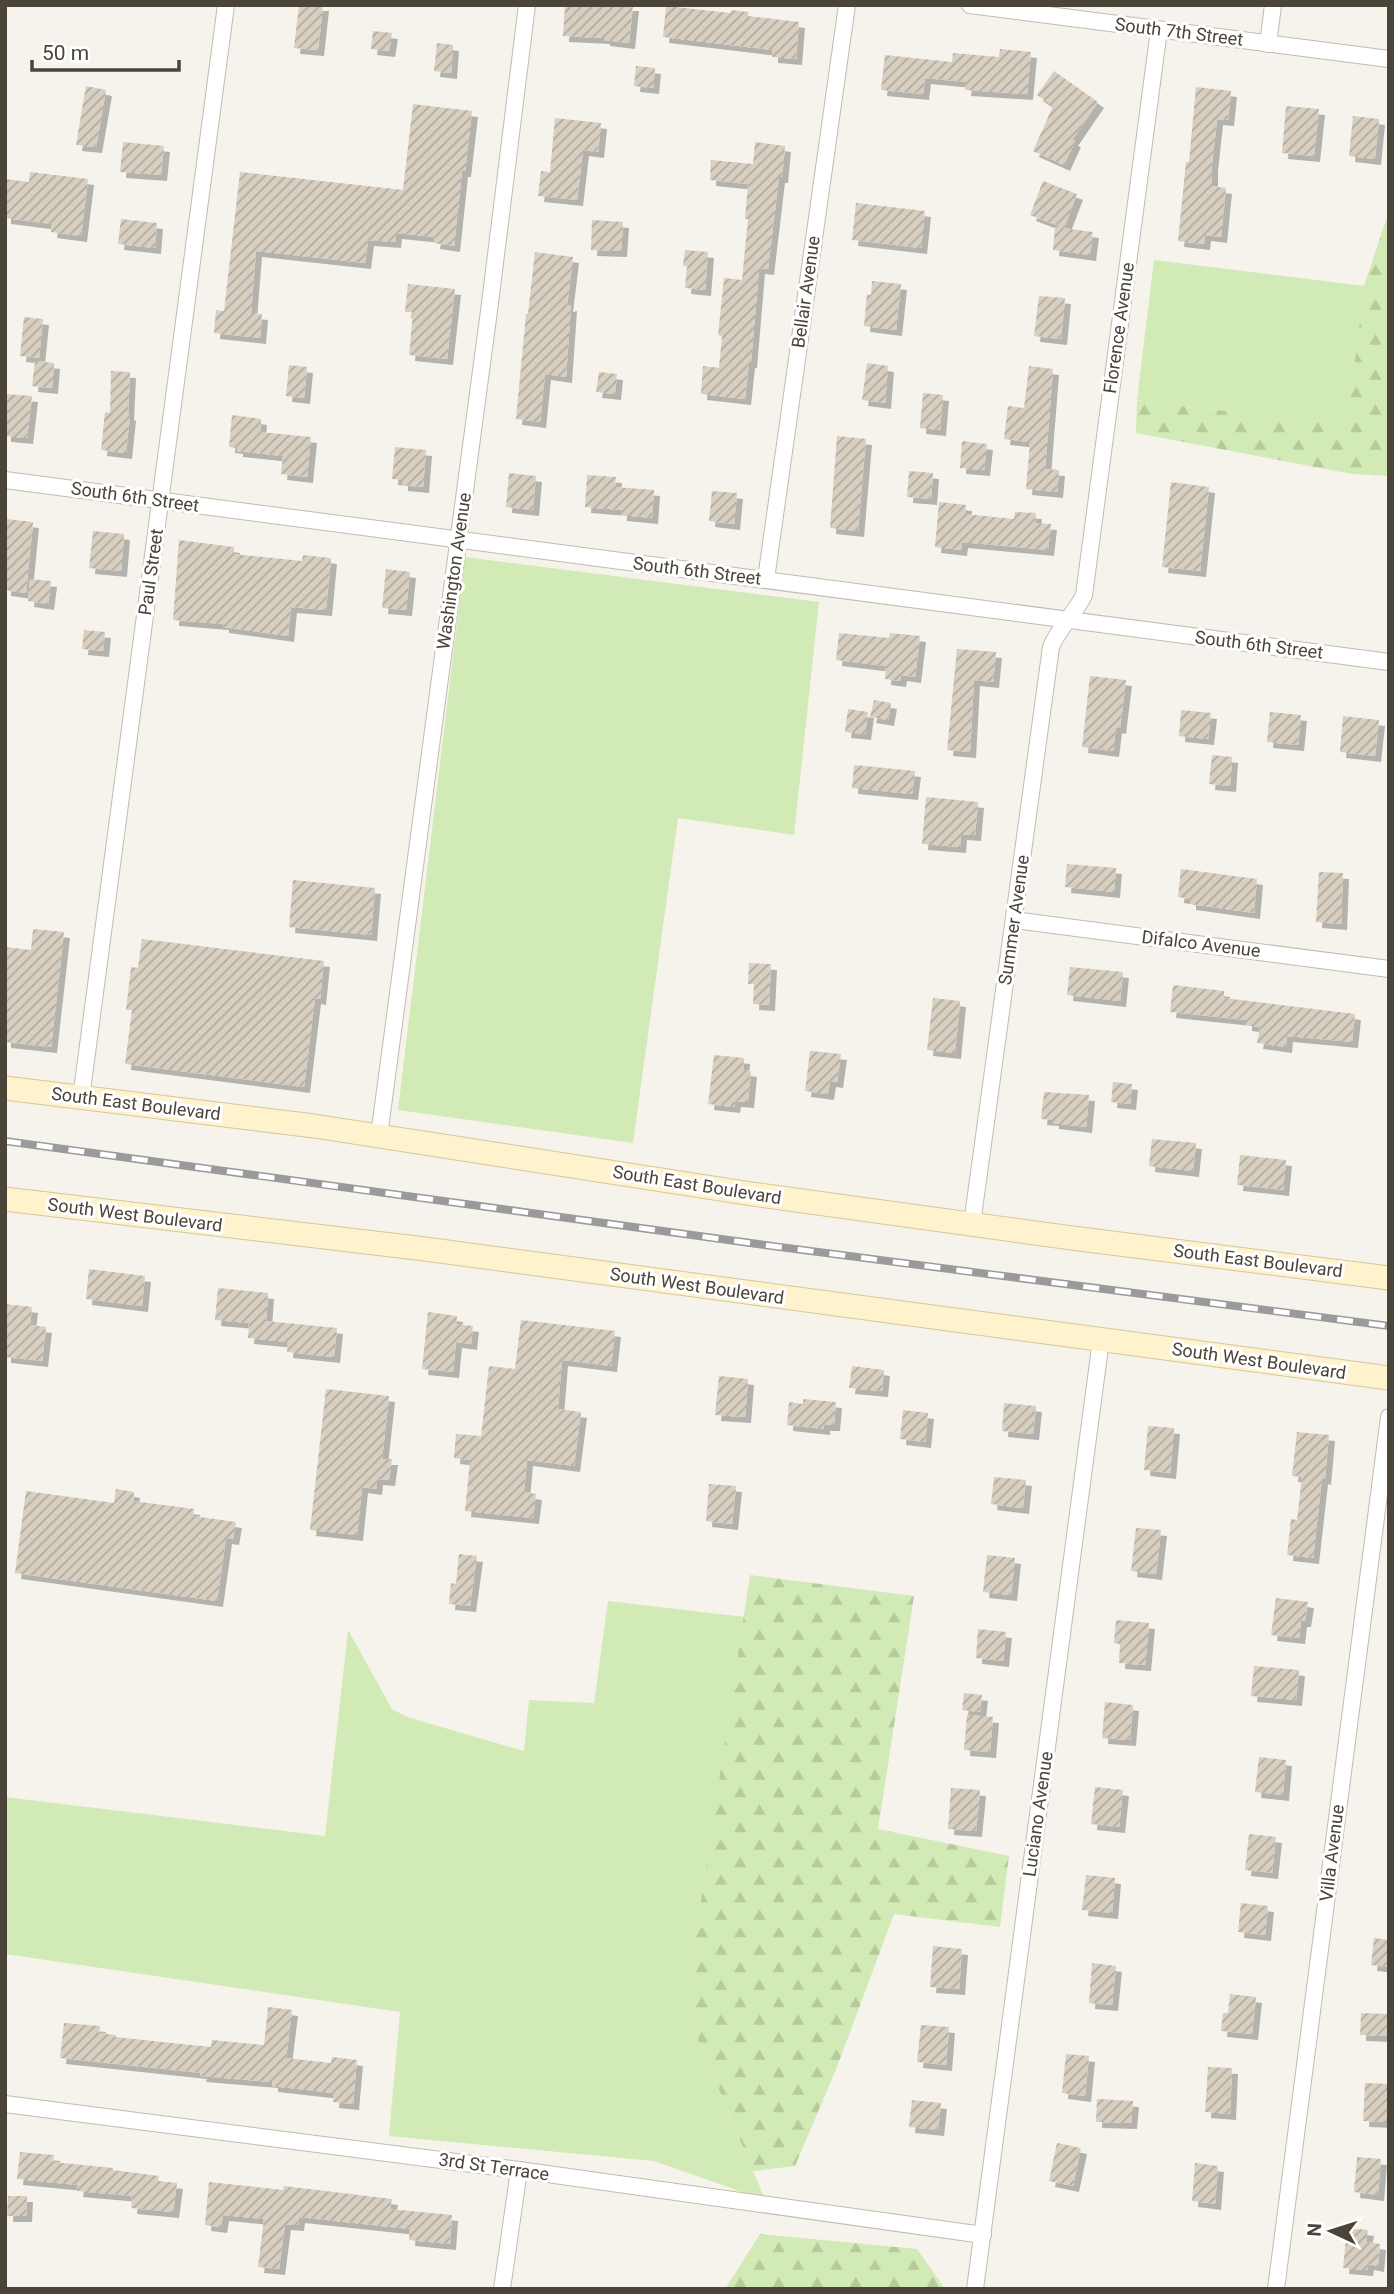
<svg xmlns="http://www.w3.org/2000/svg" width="1394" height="2294" font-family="Roboto,sans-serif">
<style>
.green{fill:#d2eab5}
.forest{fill:url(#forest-firs)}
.building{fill:url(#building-hatch);filter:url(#shadow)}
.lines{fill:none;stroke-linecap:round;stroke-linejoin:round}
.street-casing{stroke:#c2bbae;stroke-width:18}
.secondary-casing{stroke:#d6c79b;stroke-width:25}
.street{stroke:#fff;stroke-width:16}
.secondary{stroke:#fff3cd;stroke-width:23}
.rail-casing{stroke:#9a9a9a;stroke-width:8}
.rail{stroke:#fff;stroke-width:5;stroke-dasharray:16;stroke-linecap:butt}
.labels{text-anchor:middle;stroke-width:6;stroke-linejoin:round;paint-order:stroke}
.street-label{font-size:18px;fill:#4b4439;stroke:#fff}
</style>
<defs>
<pattern id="forest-firs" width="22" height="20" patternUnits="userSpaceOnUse" patternTransform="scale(1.75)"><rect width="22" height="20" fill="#d2eab5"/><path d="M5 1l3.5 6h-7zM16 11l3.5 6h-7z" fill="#b6ca9c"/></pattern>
<pattern id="building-hatch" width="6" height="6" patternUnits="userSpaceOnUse" patternTransform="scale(1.75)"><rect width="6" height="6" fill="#d8cfc1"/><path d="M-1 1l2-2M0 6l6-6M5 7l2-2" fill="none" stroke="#b1aa9e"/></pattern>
<filter id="shadow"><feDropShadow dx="6" dy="6" stdDeviation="0" flood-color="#0004"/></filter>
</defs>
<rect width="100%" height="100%" fill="#f6f3ec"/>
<g class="green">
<polygon points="1154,260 1364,286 1347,426 1137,400"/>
<polygon points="465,557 819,602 794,835 678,818 633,1143 398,1110"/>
<polygon points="608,1601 745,1617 685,2008 765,2200 654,2161 389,2136 400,2012 5,1954 5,1797 325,1836 348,1630 392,1709 407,1717 524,1751 529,1700 594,1703"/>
</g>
<g class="forest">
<polygon points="1389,211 1389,476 1352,474 1136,433 1137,400 1347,426 1364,286"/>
<polygon points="750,1575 914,1596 878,1829 1009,1856 1000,1927 894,1914 837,2067 795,2166 753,2171 685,2008"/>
<polygon points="760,2234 917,2249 945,2289 725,2289"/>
</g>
<g class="building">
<polygon points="299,5 323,5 318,50 294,48"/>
<polygon points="565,5 633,5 629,43 604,40 604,38 563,36"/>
<polygon points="666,6 731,13 731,10 749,12 748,16 799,22 796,59 772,57 772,50 663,37"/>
<polygon points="373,31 392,33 389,51 371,49"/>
<polygon points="437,43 453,45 451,73 434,71"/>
<polygon points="1000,49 1031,52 1027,94 965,90 966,82 925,78 923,94 881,90 885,55 952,62 953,53 999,57"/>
<polygon points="636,66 655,68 653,88 634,86"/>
<polygon points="1054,71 1098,102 1072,140 1075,141 1064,165 1033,151 1053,106 1037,95"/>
<polygon points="86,86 106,90 96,147 76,145"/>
<polygon points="1196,87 1231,91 1228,120 1217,119 1212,165 1212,186 1226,188 1221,237 1205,235 1204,244 1178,241 1186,162 1189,162"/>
<polygon points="413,104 472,111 465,171 462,171 454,246 434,243 435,237 396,233 395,242 368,240 365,263 256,251 251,313 262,314 260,338 214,333 216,310 224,311 240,172 403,190"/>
<polygon points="1286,106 1319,109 1314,156 1282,153"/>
<polygon points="1353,116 1379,119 1375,159 1349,156"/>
<polygon points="555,118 601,123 598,152 583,150 577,200 538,196 541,171 550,172"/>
<polygon points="123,142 164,146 161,175 120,172"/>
<polygon points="755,142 785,146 782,177 779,177 768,269 759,268 751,362 749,362 745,399 701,394 703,366 719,368 722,336 718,335 724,278 742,280 748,219 745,219 748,184 710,180 711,160 753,164"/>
<polygon points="30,172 88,179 81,236 51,232 52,224 5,218 5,179 29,182"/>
<polygon points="1043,181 1077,194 1064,228 1030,215"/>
<polygon points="856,203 925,211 921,248 852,240"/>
<polygon points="121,219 157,223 155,248 118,244"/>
<polygon points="592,220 623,222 621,251 591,250"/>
<polygon points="1055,227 1093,232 1090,255 1053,250"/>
<polygon points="685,250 708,252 705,290 685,288 687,266 683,266"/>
<polygon points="535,252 573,257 567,306 571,305 566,377 545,374 540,422 516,419 526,314 528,314"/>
<polygon points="872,281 901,284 896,330 864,326 867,294 871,295"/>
<polygon points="408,284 455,289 447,359 409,355 413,312 405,312"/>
<polygon points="1039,296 1065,298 1061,339 1034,336"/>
<polygon points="24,317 43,319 39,358 20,356"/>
<polygon points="35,361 54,363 52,388 32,386"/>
<polygon points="867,363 888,366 885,403 862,400"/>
<polygon points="289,365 307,367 304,398 286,396"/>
<polygon points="1029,366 1053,369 1045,469 1059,470 1057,492 1026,489 1030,442 1004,439 1008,406 1024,408"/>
<polygon points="111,371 130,372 128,414 130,415 126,453 101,450 105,412 110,413"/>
<polygon points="599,372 617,374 615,394 596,392"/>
<polygon points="923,393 943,395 940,430 920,428"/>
<polygon points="5,394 32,396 27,438 5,436"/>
<polygon points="232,415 261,419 260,432 311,437 307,477 281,474 283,456 237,451 237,448 229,447"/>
<polygon points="837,436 866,439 858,531 830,528"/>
<polygon points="962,441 987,444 984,470 960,468"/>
<polygon points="395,447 426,450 423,487 402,485 402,480 392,479"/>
<polygon points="909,471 933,473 931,499 907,497"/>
<polygon points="509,473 536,476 533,510 506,507"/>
<polygon points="587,475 616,477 615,487 654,490 652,518 621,515 621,510 585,507"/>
<polygon points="1171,482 1209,487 1200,571 1162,567"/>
<polygon points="712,491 737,493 734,524 709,521"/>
<polygon points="939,502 966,505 965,514 1014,519 1015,512 1036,513 1035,523 1051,524 1048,550 962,542 961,550 935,547"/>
<polygon points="7,519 33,522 26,593 5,590"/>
<polygon points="93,531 124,534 121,571 89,568"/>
<polygon points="179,540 234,547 234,554 302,561 303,555 331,558 326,610 291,607 288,636 223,627 223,624 173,620"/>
<polygon points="386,569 410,572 406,610 382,608"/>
<polygon points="30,579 51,581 48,604 28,601"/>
<polygon points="84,630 105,632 103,651 82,649"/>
<polygon points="839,633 889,638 890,633 920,636 915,677 901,675 900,681 885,679 886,666 836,660"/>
<polygon points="957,649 996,652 993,682 974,680 970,752 947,750"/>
<polygon points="1090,676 1126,680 1120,728 1116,727 1113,751 1082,747"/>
<polygon points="874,700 891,703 888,720 870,717"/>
<polygon points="848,709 868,712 865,734 845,732"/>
<polygon points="1181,710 1211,713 1208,739 1179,736"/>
<polygon points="1270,712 1301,715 1298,745 1267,742"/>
<polygon points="1343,716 1379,720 1375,756 1340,752"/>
<polygon points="1212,755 1232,757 1230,786 1209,784"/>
<polygon points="854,765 915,771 912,794 852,788"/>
<polygon points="926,797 978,802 975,835 961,834 960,847 922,844"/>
<polygon points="1067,864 1116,868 1114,892 1065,887"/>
<polygon points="1181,869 1257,879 1254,913 1190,904 1190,899 1178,897"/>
<polygon points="1319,872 1343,873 1341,924 1316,922"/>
<polygon points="293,880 375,888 371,935 289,927"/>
<polygon points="33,929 64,932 51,1047 5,1042 5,947 31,950"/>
<polygon points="142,939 324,961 320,999 315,998 304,1087 125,1064 132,1010 126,1010 131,967 138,968"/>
<polygon points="749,963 771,964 769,1005 753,1004 754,984 748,984"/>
<polygon points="1070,967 1123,972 1120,1001 1067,995"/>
<polygon points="1173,985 1224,991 1224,998 1355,1014 1352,1042 1287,1036 1286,1047 1257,1043 1260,1027 1246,1025 1246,1020 1170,1012"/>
<polygon points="933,998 960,1001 955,1053 927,1050"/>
<polygon points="810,1051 841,1054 837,1082 830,1081 828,1094 805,1091"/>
<polygon points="714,1055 744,1058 743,1070 751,1071 748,1102 735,1101 734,1107 708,1104"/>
<polygon points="1113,1082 1132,1084 1130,1104 1111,1102"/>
<polygon points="1044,1092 1089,1095 1086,1127 1053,1123 1053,1120 1041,1119"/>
<polygon points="1152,1139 1196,1143 1193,1171 1149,1166"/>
<polygon points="1240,1155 1286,1160 1283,1190 1237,1185"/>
<polygon points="89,1269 145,1276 142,1306 86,1299"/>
<polygon points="218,1288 268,1293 266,1321 337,1328 334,1357 287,1352 288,1342 248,1338 249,1323 215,1320"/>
<polygon points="5,1304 32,1307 30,1325 46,1327 42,1361 5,1357"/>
<polygon points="428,1312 457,1316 456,1324 473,1326 471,1344 456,1342 453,1372 422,1369"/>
<polygon points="521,1320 615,1331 611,1366 562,1360 558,1409 581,1412 574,1466 527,1460 524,1492 536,1494 533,1518 465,1511 470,1460 454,1458 456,1434 481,1436 489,1366 515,1369"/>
<polygon points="852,1366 884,1370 882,1391 849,1388"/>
<polygon points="719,1376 748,1379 745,1417 715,1415"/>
<polygon points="326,1389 389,1396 382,1459 392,1459 389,1480 377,1479 376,1489 362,1487 357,1535 310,1530"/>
<polygon points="803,1399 836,1402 834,1425 824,1425 824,1429 787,1425 789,1402 803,1404"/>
<polygon points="1004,1403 1036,1406 1033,1434 1002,1431"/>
<polygon points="903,1410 928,1413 925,1442 900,1439"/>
<polygon points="1148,1426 1174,1428 1170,1473 1144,1470"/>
<polygon points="1297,1432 1329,1435 1325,1479 1322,1478 1313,1558 1287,1555 1291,1519 1297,1520 1302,1477 1292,1476"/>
<polygon points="994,1477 1026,1480 1023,1508 991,1504"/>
<polygon points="709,1484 736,1486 732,1524 706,1521"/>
<polygon points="116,1489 134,1492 133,1501 194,1509 193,1516 236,1522 233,1539 226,1538 217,1601 15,1573 26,1491 114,1503"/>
<polygon points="1136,1528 1161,1530 1156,1574 1131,1571"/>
<polygon points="459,1554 477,1556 470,1606 449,1604 451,1583 456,1584"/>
<polygon points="987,1555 1015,1558 1011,1595 983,1592"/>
<polygon points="1276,1598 1308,1602 1305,1621 1301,1621 1299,1638 1271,1635"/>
<polygon points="1116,1620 1149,1623 1145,1665 1119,1663 1120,1644 1114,1643"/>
<polygon points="978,1629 1006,1632 1003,1661 976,1658"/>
<polygon points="1254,1666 1299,1670 1296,1700 1251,1696"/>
<polygon points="964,1693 982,1695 980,1712 962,1710"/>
<polygon points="1105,1702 1133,1705 1130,1740 1102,1738"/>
<polygon points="967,1715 993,1717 990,1752 964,1750"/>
<polygon points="1259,1757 1286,1760 1283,1795 1255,1792"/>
<polygon points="1095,1787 1123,1790 1119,1827 1091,1824"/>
<polygon points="951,1788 980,1790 976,1831 948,1829"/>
<polygon points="1249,1834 1276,1837 1272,1873 1245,1870"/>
<polygon points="1086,1875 1115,1878 1112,1913 1082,1910"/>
<polygon points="1241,1903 1268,1906 1265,1935 1238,1932"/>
<polygon points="1374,1938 1389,1940 1389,1967 1371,1965"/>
<polygon points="933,1946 962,1949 959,1989 930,1987"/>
<polygon points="1092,1963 1116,1966 1112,2005 1089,2003"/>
<polygon points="1230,1994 1256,1997 1252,2034 1221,2031 1223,2013 1228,2013"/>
<polygon points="268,2007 292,2010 286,2058 331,2063 332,2057 357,2060 353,2104 333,2102 334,2093 272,2086 272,2082 200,2076 201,2073 60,2058 64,2023 100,2026 99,2033 116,2035 115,2037 211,2047 212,2040 264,2045"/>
<polygon points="1361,2013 1388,2014 1387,2036 1360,2035"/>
<polygon points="921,2025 949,2027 946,2065 917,2062"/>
<polygon points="1066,2054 1089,2056 1085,2096 1062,2093"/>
<polygon points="1208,2067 1232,2068 1230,2114 1205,2112"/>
<polygon points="1365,2083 1389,2084 1389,2122 1363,2121"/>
<polygon points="1097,2099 1133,2101 1131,2123 1096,2122"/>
<polygon points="912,2100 941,2103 938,2130 909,2127"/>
<polygon points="1057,2143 1081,2148 1073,2186 1049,2181"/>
<polygon points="20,2152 54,2155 53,2162 113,2168 113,2170 159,2176 158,2181 177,2183 173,2212 131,2208 132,2196 77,2191 78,2185 17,2179"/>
<polygon points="1357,2157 1381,2159 1378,2195 1354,2192"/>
<polygon points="1195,2163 1218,2166 1215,2204 1192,2201"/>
<polygon points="209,2182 283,2190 284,2186 392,2199 390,2209 452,2215 450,2244 409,2240 410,2229 299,2217 298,2225 285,2224 279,2269 258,2267 264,2219 223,2215 221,2227 205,2225"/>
<polygon points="8,2196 27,2196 26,2216 7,2216"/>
<polygon points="1347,2228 1368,2230 1366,2242 1380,2244 1378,2266 1368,2264 1367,2270 1343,2268"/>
</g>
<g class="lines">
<g class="street-casing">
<g id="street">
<polyline points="970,5 1389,59"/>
<polyline points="1268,44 1273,5"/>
<polyline points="5,480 1389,662"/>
<polyline points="766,579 847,5"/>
<polyline points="1014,920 1389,969"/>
<polyline points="81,1098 226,5"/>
<polyline points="379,1136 489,311 527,5"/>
<path d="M972 1224 1051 647C1059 627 1075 614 1084 595L1159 30"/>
<polyline points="5,2104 519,2170 983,2235"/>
<polyline points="502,2289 519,2170"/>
<polyline points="975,2289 1101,1340"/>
<polyline points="1276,2289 1389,1417"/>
</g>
</g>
<g class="secondary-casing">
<g id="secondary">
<polyline points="5,1088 314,1126 752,1194 1072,1238 1389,1278"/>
<polyline points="5,1199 425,1249 1389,1378"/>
</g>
</g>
<use href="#street" class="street"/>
<use href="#secondary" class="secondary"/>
<g class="rail-casing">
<polyline id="rail" points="5,1141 772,1246 1389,1326"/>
</g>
<use href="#rail" class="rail"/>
</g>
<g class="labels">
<g class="street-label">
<text transform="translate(1179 32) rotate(7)" y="6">South 7th Street</text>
<text transform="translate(806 292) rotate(-82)" y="6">Bellair Avenue</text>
<text transform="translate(1119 328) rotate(-82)" y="6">Florence Avenue</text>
<text transform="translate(135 497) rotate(8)" y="6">South 6th Street</text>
<text transform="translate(454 571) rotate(-82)" y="6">Washington Avenue</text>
<text transform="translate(697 571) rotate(7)" y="6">South 6th Street</text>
<text transform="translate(151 572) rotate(-82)" y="6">Paul Street</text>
<text transform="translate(1259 645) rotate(7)" y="6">South 6th Street</text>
<text transform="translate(1014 920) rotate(-82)" y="6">Summer Avenue</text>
<text transform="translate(1201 944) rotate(7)" y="6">Difalco Avenue</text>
<text transform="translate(136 1104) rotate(7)" y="6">South East Boulevard</text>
<text transform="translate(697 1185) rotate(9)" y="6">South East Boulevard</text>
<text transform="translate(135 1215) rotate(7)" y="6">South West Boulevard</text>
<text transform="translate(1258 1261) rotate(7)" y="6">South East Boulevard</text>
<text transform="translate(697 1286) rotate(8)" y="6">South West Boulevard</text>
<text transform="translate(1259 1361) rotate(8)" y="6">South West Boulevard</text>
<text transform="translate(1038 1814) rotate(-82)" y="6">Luciano Avenue</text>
<text transform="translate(1332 1853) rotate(-83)" y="6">Villa Avenue</text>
<text transform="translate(494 2167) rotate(8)" y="6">3rd St Terrace</text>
</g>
</g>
<rect width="1394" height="2294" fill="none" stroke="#4b4439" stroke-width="14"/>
<g transform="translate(1331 2231) rotate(274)" stroke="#ffffff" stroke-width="5" paint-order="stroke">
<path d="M0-5L12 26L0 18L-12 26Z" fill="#4b4439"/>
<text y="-10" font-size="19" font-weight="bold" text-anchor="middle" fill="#4b4439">N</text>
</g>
<path d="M32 60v10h147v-10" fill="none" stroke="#4b4439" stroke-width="3.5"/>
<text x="42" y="60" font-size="21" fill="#4b4439" stroke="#ffffff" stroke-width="5" paint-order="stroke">50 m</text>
</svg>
